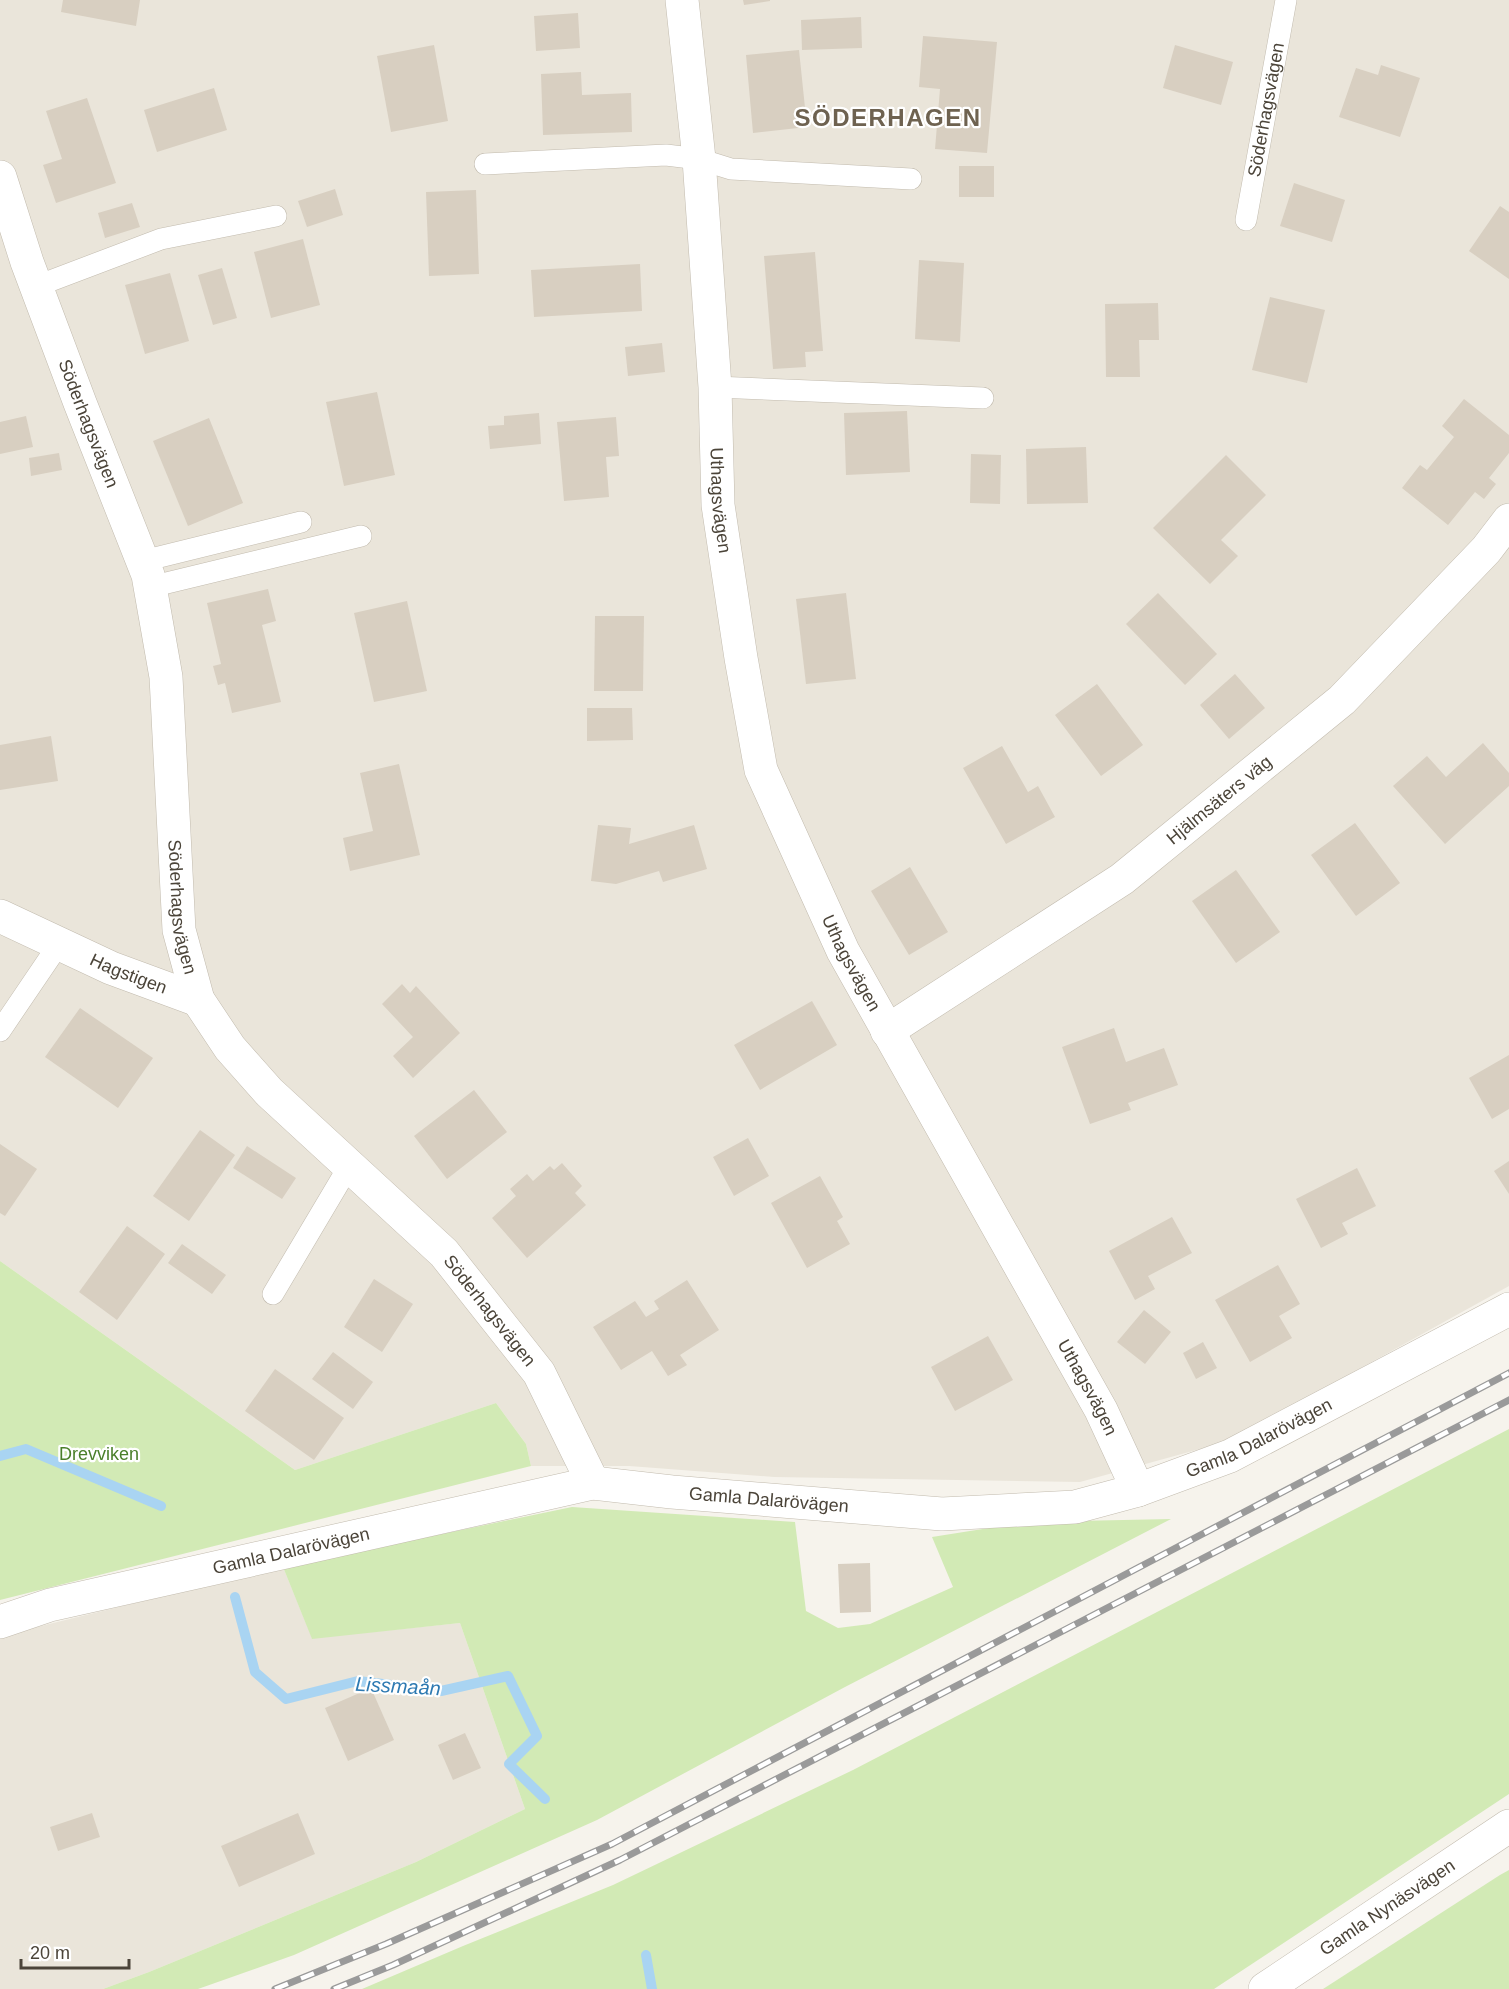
<svg xmlns="http://www.w3.org/2000/svg" width="1509" height="1989" font-family="Helvetica,sans-serif">
<style>
.residential{fill:#eae5da}
.green{fill:#d2eab5}
.lines{fill:none;stroke-linecap:round;stroke-linejoin:round}
.stream{stroke:#a9d4f2;stroke-width:10}
.building{fill:#d8cfc1}
.service-casing{stroke:#c2bbae;stroke-width:22}
.minor-casing{stroke:#c2bbae;stroke-width:34}
.tertiary-casing{stroke:#c2bbae;stroke-width:34}
.service{stroke:#fff;stroke-width:21}
.minor{stroke:#fff;stroke-width:33}
.tertiary{stroke:#fff;stroke-width:33}
.rail-casing{stroke:#9a9a9a;stroke-width:7}
.rail{stroke:#fff;stroke-width:4.5;stroke-dasharray:14;stroke-linecap:butt}
.labels{text-anchor:middle;stroke-width:4.5;stroke-linejoin:round;paint-order:stroke}
.street-label{font-size:18px;fill:#4b4439;stroke:#fff}
.park-label{font-size:18px;fill:#4a7f2a;stroke:#fff}
.water-label{font-size:20px;font-style:italic;fill:#2e7ab2;stroke:#fff}
.district-label{font-size:24px;font-weight:bold;letter-spacing:1.5px;fill:#6e6250;stroke:#fff}
</style>
<rect width="100%" height="100%" fill="#f6f3ec"/>
<g class="residential">
<polygon points="0,0 1509,0 1509,1286 1229,1441 1080,1482 774,1477 629,1466 531,1466 526,1444 496,1403 295,1470 0,1261"/>
<polygon points="283,1567 312,1638 460,1623 525,1809 416,1862 149,1972 103,1989 0,1989 0,1636"/>
</g>
<g class="green">
<polygon points="0,1261 295,1470 496,1403 526,1444 531,1466 0,1600"/>
<polygon points="1509,1429 1509,1794 1214,1989 362,1989 463,1946 613,1885 853,1770"/>
<polygon points="572,1507 795,1522 806,1611 838,1628 870,1624 953,1587 932,1537 1027,1522 1171,1519 845,1687 597,1820 294,1955 198,1989 103,1989 149,1972 416,1862 525,1809 460,1623 312,1639 283,1567"/>
<polygon points="1509,1870 1509,1989 1323,1989 1500,1875"/>
</g>
<g class="lines">
<g class="stream">
<polyline points="0,1456 26,1449 161,1506"/>
<polyline points="235,1597 255,1672 286,1699 358,1681 441,1691 508,1676 537,1736 509,1764 545,1799"/>
<polyline points="646,1955 652,1989"/>
</g>
</g>
<g class="building">
<polygon points="63,0 140,0 136,26 61,12"/>
<polygon points="743,0 770,0 770,1 744,5"/>
<polygon points="578,13 580,48 536,51 534,16"/>
<polygon points="861,17 862,48 802,50 801,20"/>
<polygon points="923,36 997,42 987,153 935,149 940,89 919,87"/>
<polygon points="434,45 448,121 391,132 377,56"/>
<polygon points="1175,45 1233,62 1221,105 1163,88"/>
<polygon points="799,50 807,127 753,133 746,55"/>
<polygon points="1381,65 1420,78 1400,137 1339,117 1356,68 1378,75"/>
<polygon points="581,72 582,95 631,93 632,132 543,135 541,74"/>
<polygon points="214,88 227,130 157,152 144,110"/>
<polygon points="87,98 116,183 56,203 43,165 62,159 46,111"/>
<rect x="959" y="166" width="35" height="31"/>
<polygon points="1294,183 1345,200 1332,242 1280,226"/>
<polygon points="335,189 343,215 307,227 298,201"/>
<polygon points="476,190 479,274 429,276 426,192"/>
<polygon points="132,203 140,227 105,238 98,213"/>
<polygon points="1500,206 1509,212 1509,279 1469,251"/>
<polygon points="303,239 320,305 271,318 254,252"/>
<polygon points="815,252 823,351 805,352 806,367 773,369 764,256"/>
<polygon points="919,260 964,263 960,342 915,339"/>
<polygon points="640,264 642,311 534,317 531,270"/>
<polygon points="222,268 237,318 213,325 198,275"/>
<polygon points="170,273 189,341 145,354 125,285"/>
<polygon points="1270,297 1325,310 1307,383 1252,370"/>
<polygon points="1158,303 1159,340 1139,340 1140,377 1106,377 1105,304"/>
<polygon points="662,343 665,372 628,376 625,347"/>
<polygon points="377,392 395,475 344,486 326,402"/>
<polygon points="1464,399 1509,435 1509,453 1489,478 1496,484 1484,499 1475,492 1448,525 1402,488 1420,465 1427,470 1454,437 1442,426"/>
<polygon points="907,411 910,472 846,475 844,413"/>
<polygon points="539,413 541,444 490,449 488,426 504,425 504,416"/>
<polygon points="26,416 33,447 0,454 0,422"/>
<polygon points="616,417 619,456 606,457 609,497 564,501 557,422"/>
<polygon points="209,418 243,503 188,526 153,441"/>
<polygon points="1086,447 1088,503 1027,504 1026,449"/>
<polygon points="59,453 62,470 31,476 29,458"/>
<polygon points="971,454 1001,455 1000,504 970,503"/>
<polygon points="1226,455 1266,495 1221,540 1238,556 1210,584 1153,528"/>
<polygon points="268,589 276,621 262,625 281,702 232,713 225,683 218,685 213,666 221,664 207,603"/>
<polygon points="846,593 856,679 806,684 796,599"/>
<polygon points="1158,593 1217,654 1185,685 1126,624"/>
<polygon points="407,601 427,691 374,702 354,613"/>
<polygon points="595,616 644,616 643,691 594,691"/>
<polygon points="1235,674 1265,708 1229,739 1200,705"/>
<polygon points="1097,684 1143,745 1101,776 1055,715"/>
<polygon points="587,708 632,708 633,740 587,741"/>
<polygon points="51,736 58,781 0,790 0,745"/>
<polygon points="1483,743 1509,773 1509,786 1445,844 1393,786 1427,756 1446,777"/>
<polygon points="1002,746 1028,792 1038,786 1055,817 1006,844 963,768"/>
<polygon points="399,764 420,855 350,871 343,838 373,831 360,773"/>
<polygon points="1355,823 1400,883 1356,916 1311,855"/>
<polygon points="598,825 631,828 629,844 694,825 707,869 663,882 659,871 616,884 591,881"/>
<polygon points="910,867 948,932 909,955 871,891"/>
<polygon points="1236,870 1280,932 1236,963 1192,901"/>
<polygon points="402,984 410,993 416,986 460,1033 413,1078 393,1056 413,1037 382,1004"/>
<polygon points="812,1001 837,1045 760,1090 734,1045"/>
<polygon points="80,1008 153,1058 118,1108 45,1057"/>
<polygon points="1114,1028 1126,1062 1164,1048 1178,1085 1128,1103 1131,1110 1090,1124 1062,1047"/>
<polygon points="1509,1055 1509,1109 1492,1119 1469,1078"/>
<polygon points="474,1090 507,1132 447,1179 414,1136"/>
<polygon points="200,1130 235,1155 189,1221 153,1196"/>
<polygon points="748,1138 769,1176 734,1196 713,1157"/>
<polygon points="0,1144 37,1169 5,1216 0,1213"/>
<polygon points="247,1146 296,1178 282,1199 233,1168"/>
<polygon points="1509,1161 1509,1194 1494,1171"/>
<polygon points="562,1163 582,1186 575,1193 586,1205 527,1258 492,1218 516,1196 510,1189 527,1174 533,1181 550,1166 554,1170"/>
<polygon points="1357,1168 1376,1206 1342,1223 1348,1234 1321,1248 1296,1199"/>
<polygon points="820,1176 843,1217 837,1221 850,1244 807,1268 771,1203"/>
<polygon points="1172,1217 1192,1253 1148,1276 1155,1289 1135,1300 1109,1251"/>
<polygon points="127,1226 165,1254 117,1320 79,1292"/>
<polygon points="182,1244 226,1275 212,1294 168,1263"/>
<polygon points="1278,1265 1300,1304 1279,1316 1292,1338 1250,1362 1215,1300"/>
<polygon points="374,1279 413,1304 382,1352 344,1327"/>
<polygon points="687,1280 719,1330 680,1355 687,1365 668,1376 652,1351 621,1370 593,1327 635,1301 646,1317 659,1309 654,1301"/>
<polygon points="1144,1310 1171,1332 1145,1364 1117,1342"/>
<polygon points="988,1336 1013,1380 955,1411 931,1367"/>
<polygon points="1203,1342 1217,1368 1196,1379 1183,1353"/>
<polygon points="333,1352 373,1382 353,1409 312,1379"/>
<polygon points="275,1369 344,1418 314,1460 245,1411"/>
<polygon points="870,1563 871,1612 840,1613 838,1564"/>
<polygon points="371,1688 394,1740 348,1761 325,1708"/>
<polygon points="465,1733 481,1768 453,1780 438,1745"/>
<polygon points="92,1813 100,1837 58,1851 50,1827"/>
<polygon points="298,1813 315,1854 239,1887 221,1846"/>
</g>
<g class="lines">
<g class="service-casing">
<g id="service">
<polyline points="485,164 666,155 699,159 731,169 911,179"/>
<path id="s1" d="M1246 220 1286 0"/>
<polyline points="37,286 161,239 276,216"/>
<polyline points="715,387 983,398"/>
<polyline points="143,561 301,522"/>
<polyline points="150,587 361,536"/>
<polyline points="0,1031 59,944"/>
<polyline points="273,1294 349,1166"/>
</g>
</g>
<g class="minor-casing">
<g id="minor">
<path id="s2" d="M682 0 699 159 715 387 718 505 741 658 761 770 843 951 1101 1410 1138 1490"/>
<path id="s3" d="M0 177 27 262 80 403 148 575 166 677 179 930 198 1000 230 1048 269 1092 444 1253 539 1373 593 1483"/>
<path id="s4" d="M0 916 111 968 198 1000"/>
<path id="s5" d="M887 1031 1122 879 1342 700 1486 550 1509 520"/>
<path id="s6" d="M0 1622 50 1605 593 1483 672 1492 942 1514 1075 1507 1138 1490 1230 1456 1509 1309"/>
</g>
</g>
<g class="tertiary-casing">
<g id="tertiary">
<path id="s7" d="M1265 1989 1509 1826"/>
</g>
</g>
<use href="#service" class="service"/>
<use href="#minor" class="minor"/>
<use href="#tertiary" class="tertiary"/>
<g class="rail-casing">
<g id="rail">
<polyline points="275,1989 386,1944 612,1844 1509,1373"/>
<polyline points="334,1989 393,1965 620,1860 1509,1400"/>
</g>
</g>
<use href="#rail" class="rail"/>
</g>
<g class="labels">
<g class="street-label">
<text dy="6" stroke="none"><textPath href="#s1" startOffset="112">Söderhagsvägen</textPath></text>
<text dy="6" stroke="none"><textPath href="#s3" startOffset="262">Söderhagsvägen</textPath></text>
<text dy="6" stroke="none"><textPath href="#s2" startOffset="502">Uthagsvägen</textPath></text>
<text dy="6" stroke="none"><textPath href="#s5" startOffset="405">Hjälmsäters väg</textPath></text>
<text dy="6" stroke="none"><textPath href="#s3" startOffset="759">Söderhagsvägen</textPath></text>
<text dy="6" stroke="none"><textPath href="#s2" startOffset="988">Uthagsvägen</textPath></text>
<text dy="6" stroke="none"><textPath href="#s4" startOffset="141">Hagstigen</textPath></text>
<text dy="6" stroke="none"><textPath href="#s3" startOffset="1282">Söderhagsvägen</textPath></text>
<text dy="6" stroke="none"><textPath href="#s2" startOffset="1474">Uthagsvägen</textPath></text>
<text dy="6" stroke="none"><textPath href="#s6" startOffset="1290">Gamla Dalarövägen</textPath></text>
<text dy="6" stroke="none"><textPath href="#s6" startOffset="786">Gamla Dalarövägen</textPath></text>
<text dy="6" stroke="none"><textPath href="#s6" startOffset="300">Gamla Dalarövägen</textPath></text>
<text dy="6" stroke="none"><textPath href="#s7" startOffset="147">Gamla Nynäsvägen</textPath></text>
</g>
<g class="park-label">
<text x="99" y="1460">Drevviken</text>
</g>
<g class="water-label">
<text transform="translate(398 1686) rotate(3)" y="7">Lissmaån</text>
</g>
<g class="district-label">
<text x="888" y="126">SÖDERHAGEN</text>
</g>
</g>
<path d="M21 1959v9h108v-9" fill="none" stroke="#4b4439" stroke-width="3"/>
<text x="30" y="1959" font-size="18" fill="#4b4439" stroke="#ffffff" stroke-width="4.5" paint-order="stroke">20 m</text>
</svg>
